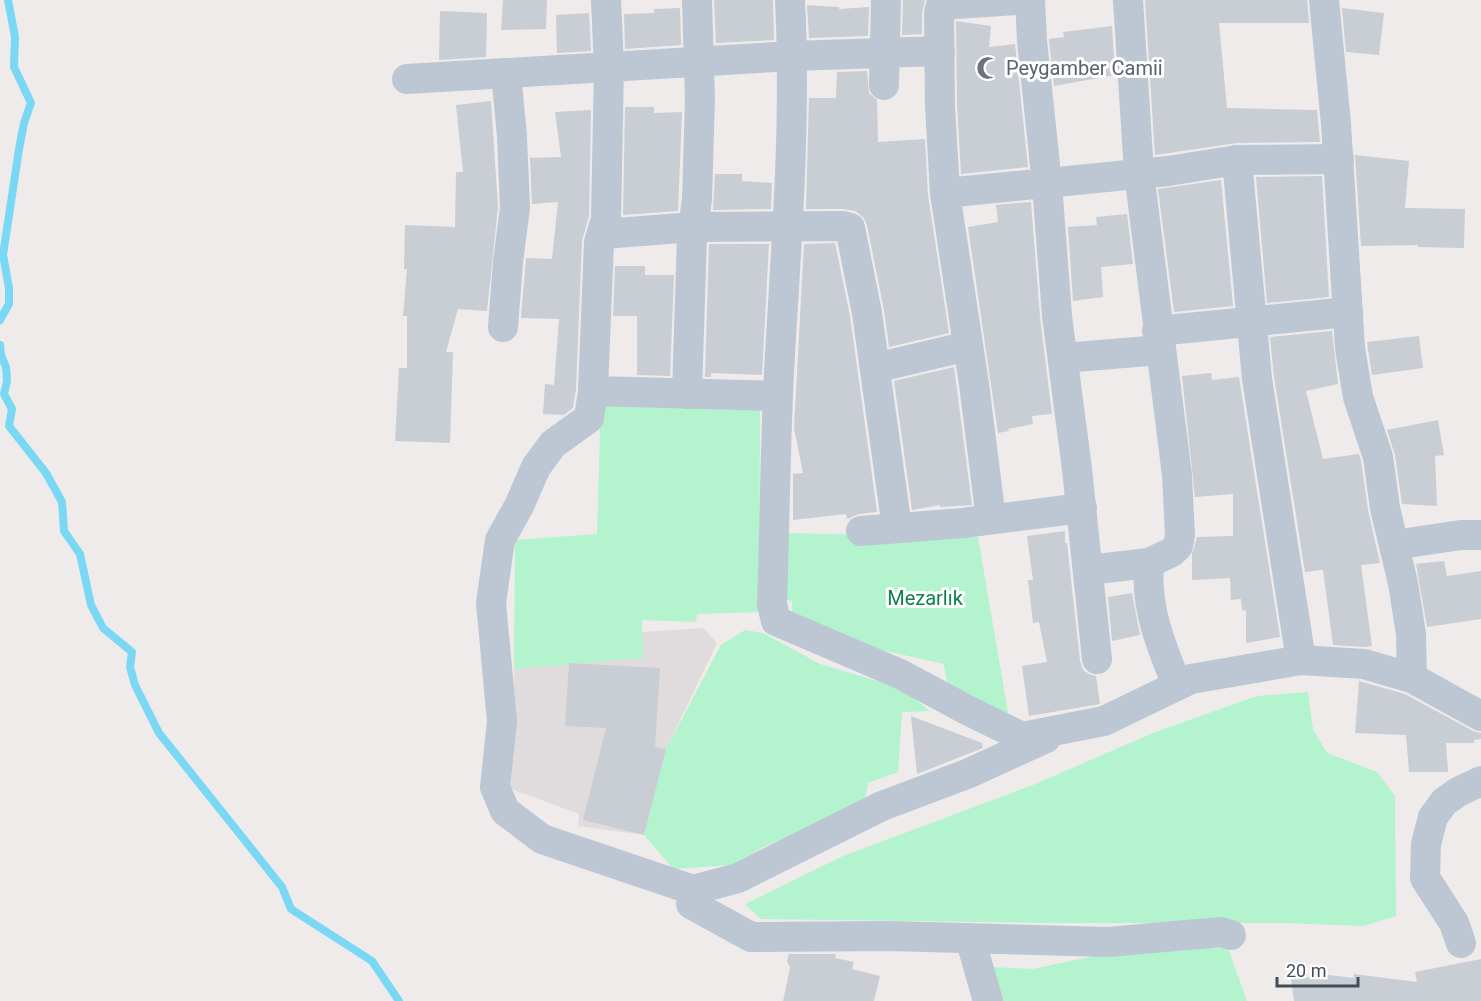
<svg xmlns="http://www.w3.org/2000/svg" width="1481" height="1001" font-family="Roboto,sans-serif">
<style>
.education{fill:#e0dcdd}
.green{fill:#b3f3cd}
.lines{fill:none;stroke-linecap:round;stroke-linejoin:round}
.stream{stroke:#7bd8f4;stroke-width:8}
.building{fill:#c9cdd4}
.street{stroke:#bcc7d3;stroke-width:30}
.labels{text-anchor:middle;stroke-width:6;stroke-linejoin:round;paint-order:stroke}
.worship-label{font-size:20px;fill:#5b616d;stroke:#fff;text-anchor:start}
.park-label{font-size:20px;fill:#0d824b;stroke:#fff}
</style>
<rect width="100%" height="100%" fill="#efebeb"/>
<polygon class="education" points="703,628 717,643 666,749 644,835 578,826 579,814 509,788 514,669 643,658 642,632"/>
<g class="green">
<polygon points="601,399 760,407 759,612 697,614 696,622 642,620 643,658 514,669 515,540 597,534"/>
<polygon points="785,533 978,537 1008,713 994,712 948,687 944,664 841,641 793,623 792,601 784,599"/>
<polygon points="745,630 763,633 820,664 901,688 930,711 902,712 898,772 868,783 864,804 764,847 731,865 673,869 644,835 666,749 721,645"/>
<polygon points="1308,692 1313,729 1327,753 1377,772 1395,796 1396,916 1363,926 1282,923 1051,923 761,919 745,904 843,856 1033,785 1153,733 1257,696"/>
<polygon points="1225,940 1247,1001 1002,1001 992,967 1033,969 1146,945"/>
</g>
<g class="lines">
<g class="stream">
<polyline points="0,320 9,304 9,288 3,255 19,149 24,123 31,103 14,67 15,37 8,0"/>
<polyline points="0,345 1,355 6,367 7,381 4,394 12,409 9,426 46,473 62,502 64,531 80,554 91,605 103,628 132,652 130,667 135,685 159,733 282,887 291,909 372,961 399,1001"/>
</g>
</g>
<g class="building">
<polygon points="503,0 547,0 546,29 501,30"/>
<polygon points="714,0 773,0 774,40 716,43"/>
<polygon points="903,0 925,0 922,13 922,34 902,35"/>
<polygon points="1145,0 1307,0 1309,23 1219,23 1227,108 1317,110 1320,142 1237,143 1155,155"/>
<polygon points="807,5 839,7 839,9 869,7 868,36 809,38"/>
<polygon points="680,8 681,45 625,49 624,14 654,13 654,9"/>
<polygon points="1342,8 1384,13 1379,55 1346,52"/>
<polygon points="440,11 487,13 486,57 439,60"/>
<polygon points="589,13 591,51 557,53 556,15"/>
<polygon points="956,21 991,26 989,47 1015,44 1028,167 961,174 957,105"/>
<polygon points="1112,26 1115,75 1054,86 1049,39 1064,37 1063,32"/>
<polygon points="867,71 869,93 877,100 878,142 925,139 928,195 949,333 889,347 884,310 867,225 863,217 855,211 843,209 806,209 809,98 836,98 837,72"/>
<polygon points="491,101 498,207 487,311 458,309 446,352 453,352 450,443 395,441 399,368 407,368 407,316 403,316 407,269 404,269 405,225 455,227 456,172 463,172 456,105"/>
<polygon points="625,107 654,107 654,113 682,112 678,211 623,215"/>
<polygon points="591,110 589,216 582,241 576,389 573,408 564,415 543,414 545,384 554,385 559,319 521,318 526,258 552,259 558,202 532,204 530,158 561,157 555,112"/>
<polygon points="1355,155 1409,161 1405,208 1465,209 1464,248 1418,247 1418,245 1361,246"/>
<polygon points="715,174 742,174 742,181 772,183 771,209 713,210"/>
<polygon points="1322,176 1329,297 1267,303 1256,177"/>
<polygon points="1221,180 1233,306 1174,312 1158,189"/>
<polygon points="1031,202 1040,317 1052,414 1032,416 1033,424 1008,429 1009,431 998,433 968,227 998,222 996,205"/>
<polygon points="1127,214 1133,264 1101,267 1103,297 1073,301 1068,227 1097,225 1096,217"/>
<polygon points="835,243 850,316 877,512 859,514 847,519 846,514 793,520 793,474 803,473 794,428 804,244"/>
<polygon points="709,244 769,244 762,375 711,373 711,377 705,377"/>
<polygon points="615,266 645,266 645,275 674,275 670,376 637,375 637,316 613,316"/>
<polygon points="1332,331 1338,384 1306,391 1323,459 1359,454 1361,461 1368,510 1380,563 1361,565 1372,646 1365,647 1333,645 1323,570 1305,572 1274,377 1270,337"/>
<polygon points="1419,336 1423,368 1372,375 1367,342"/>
<polygon points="954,367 972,505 940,507 940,505 912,510 894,381"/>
<polygon points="1211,373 1212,380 1239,377 1280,637 1246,643 1246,611 1242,610 1241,599 1231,600 1230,578 1192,580 1192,554 1197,537 1233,536 1233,494 1195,497 1182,376"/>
<polygon points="1438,420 1444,455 1435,456 1437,506 1402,504 1395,455 1387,430"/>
<polygon points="1065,531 1065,543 1067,543 1080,661 1083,670 1089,674 1096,676 1100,704 1029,716 1022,666 1047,662 1039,622 1033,623 1028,580 1033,580 1027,536"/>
<polygon points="1444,561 1447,576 1481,571 1481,619 1427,627 1416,564"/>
<polygon points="1132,593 1140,635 1112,641 1108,597"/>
<polygon points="569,663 660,668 655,747 666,749 644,835 583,820 606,728 565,726"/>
<polygon points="1359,681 1405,694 1473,731 1481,733 1481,739 1474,740 1474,743 1446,743 1448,772 1409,772 1406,735 1355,733"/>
<polygon points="911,716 982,743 983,748 917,774"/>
<polygon points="789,954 836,954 835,958 854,962 852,969 880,976 874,1001 783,1001 790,968 787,961"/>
<polygon points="1481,959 1481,1001 1294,1001 1291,979 1329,975 1354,978 1354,974 1417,982 1415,972"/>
</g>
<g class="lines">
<g class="street">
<polyline points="606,0 609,67 606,219 599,242 593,391 589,418 553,444 536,467 519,506 500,540 491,603 502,721 495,787 505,811 542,839 693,890"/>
<path d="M790 0C796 118 787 236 780 354 775 437 775 520 772 604L776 621 900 674 967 710 1022 737 1104 721 1191 679 1301 660 1364 664 1412 678 1481 716"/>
<polyline points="1030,0 1032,41 1047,184 1057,316 1077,469 1097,659"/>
<path d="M1128 0 1139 173 1177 475 1180 535 1178 546 1172 552 1149 563C1145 607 1161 646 1177 685"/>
<polyline points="1324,0 1336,124 1350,348 1358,397 1378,457 1385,508 1403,583 1411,634 1412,678"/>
<polyline points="407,79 793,56 940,51"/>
<polyline points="884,85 886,0"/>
<polyline points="1237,160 1257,379 1301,660"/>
<polyline points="945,193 1168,171 1237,160 1339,159"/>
<polyline points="603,234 694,227 843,226 850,228 867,313 897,528"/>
<polyline points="503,327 508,262 515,208 512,136 506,73"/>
<polyline points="1157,331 1348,312"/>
<polyline points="1063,358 1160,350"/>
<polyline points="875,368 968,346"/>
<polyline points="593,391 778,396"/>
<polyline points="687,394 692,235 697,199 700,99 697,0"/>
<polyline points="991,519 974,384 945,193 940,106 939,13 941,5 1016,0"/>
<polyline points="861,531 963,523 1082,508"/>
<polyline points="1394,545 1461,535 1481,535"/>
<polyline points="1088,570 1149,563"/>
<polyline points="1046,738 967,774 882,806 738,878 693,890 691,904 751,937 888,936 1108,942 1221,932 1231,935"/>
<polyline points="970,938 988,1001"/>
<polyline points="1461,943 1454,923 1425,878 1426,844 1433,817 1444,802 1458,792 1481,781"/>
</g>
</g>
<defs>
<g id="mosque-bare" transform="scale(1.8)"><path d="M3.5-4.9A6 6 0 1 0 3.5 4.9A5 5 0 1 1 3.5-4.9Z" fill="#6b7280" stroke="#fff" stroke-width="2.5" paint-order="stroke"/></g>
</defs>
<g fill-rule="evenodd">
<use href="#mosque-bare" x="988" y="68"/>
</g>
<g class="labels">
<g class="worship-label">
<text x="1006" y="75">Peygamber Camii</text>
</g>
<g class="park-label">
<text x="925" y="605">Mezarlık</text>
</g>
</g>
<path d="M1277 977v9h81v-9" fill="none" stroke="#424e5a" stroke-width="3"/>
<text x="1286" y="977" font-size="18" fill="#424e5a" stroke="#ffffff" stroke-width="4.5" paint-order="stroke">20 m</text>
</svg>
